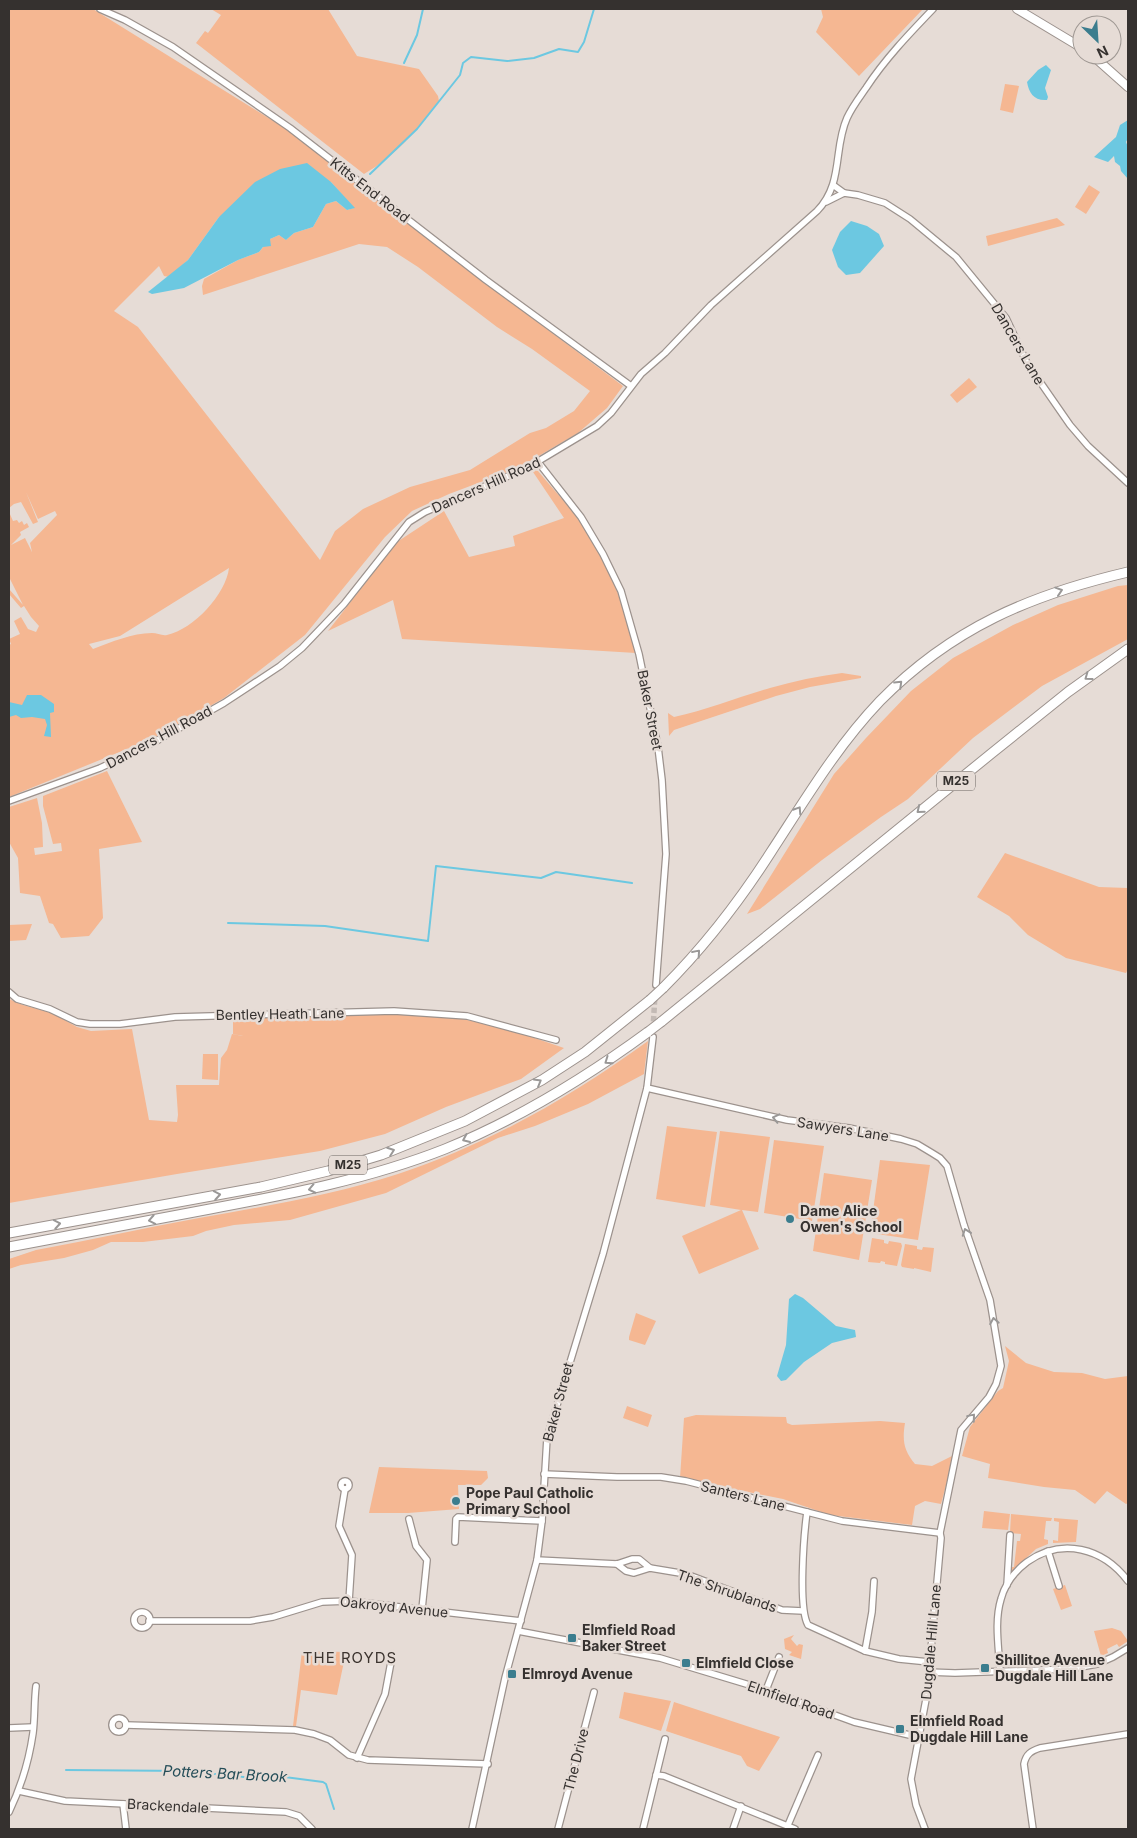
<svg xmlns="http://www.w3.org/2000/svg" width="1137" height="1838" font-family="Inter,sans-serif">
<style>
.green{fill:#f5b792;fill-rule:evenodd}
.water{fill:#6cc8e1}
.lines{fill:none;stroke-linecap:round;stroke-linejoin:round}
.stream{stroke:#6cc8e1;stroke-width:2}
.minor-tunnel{stroke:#c3bab5;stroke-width:5.5;stroke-dasharray:5.5 3;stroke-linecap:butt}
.minor-casing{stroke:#9c928d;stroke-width:8}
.major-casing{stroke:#9c928d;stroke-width:10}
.highway-casing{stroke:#9c928d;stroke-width:11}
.minor{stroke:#fff;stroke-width:5.5}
.major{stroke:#fff;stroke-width:8}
.highway{stroke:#fff;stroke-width:9}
.highway-bridge-casing{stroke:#9c928d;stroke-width:11;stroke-linecap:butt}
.highway-bridge{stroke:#fff;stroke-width:9}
.oneway{stroke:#9a9897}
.poi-dot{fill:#3b7d8e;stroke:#e6dcd6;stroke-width:2}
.labels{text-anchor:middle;stroke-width:5;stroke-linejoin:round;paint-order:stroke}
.shield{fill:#e6dcd6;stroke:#6a6461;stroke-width:1}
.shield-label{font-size:12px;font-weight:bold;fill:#35312f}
.street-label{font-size:14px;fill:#35312f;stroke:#e6dcd6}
.poi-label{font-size:14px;font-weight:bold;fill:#35312f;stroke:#e6dcd6;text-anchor:start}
.neighbourhood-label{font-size:15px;letter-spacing:1px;fill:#3c342f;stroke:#e6dcd6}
.water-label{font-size:15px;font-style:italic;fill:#244d58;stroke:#e6dcd6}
</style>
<rect width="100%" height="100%" fill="#e6dcd6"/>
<g class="green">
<path d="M9 9H93L288 130 484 282 623 386 607 408 578 433 518 468 449 494 412 511 385 537 305 635 224 698 154 738 9 797V645L11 644 9 639 20 634 14 621 21 617 28 629 36 632 39 626 31 617 24 606 21 608 9 594V589L23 605 9 577V512L13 521 17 520 19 523 22 521 24 525 27 523 29 527 20 532 21 535 11 545 25 538 32 552 30 543 57 515 55 511 38 519 26 492 38 522 33 524 21 502 14 504 9 508ZM331 182 354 208 347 210 336 201 326 204 313 227 294 233 286 240 279 235 270 239 259 252 238 260 204 279 202 286 203 295 359 244 387 247 418 267 497 327 532 349 590 391 574 411 546 428 530 433 470 470 410 487 363 509 335 531 320 560 138 327 114 311 159 266 164 276 169 277 188 260 219 217ZM229 568C226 594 194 629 167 635 162 636 157 633 152 633 132 633 112 642 93 649L89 644 120 636Z"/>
<path d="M211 9H328L357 56 419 69 438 96 439 101C418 130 395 156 364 174L196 43 205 31 208 33 221 15Z"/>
<polygon points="821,9 923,9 859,76 816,32 823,17"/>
<polygon points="1005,84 1019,86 1013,113 1000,110"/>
<polygon points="1089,185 1100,192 1086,214 1075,207"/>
<polygon points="1057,218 1065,225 988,246 986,236"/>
<polygon points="969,378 977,387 957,403 950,395"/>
<path d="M531 469 538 471C551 487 566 502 578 519 607 558 625 606 636 653L402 639 393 600 328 631 397 542 444 511 469 557 515 546 513 536 564 518Z"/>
<polygon points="1128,585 1128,639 1042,686 973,738 908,799 881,817 822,860 760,909 747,914 834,774 866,738 911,691 953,658 1013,625 1058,605 1118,586"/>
<path d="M842 673 861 676V678L810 687 776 696 674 730 669 736 668 713 674 717C707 710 738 697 770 688 794 681 818 676 842 673Z"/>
<polygon points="107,771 142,842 99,849 103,918 89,936 61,938 53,924 49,923 40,896 20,893 18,858 9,842 9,807 37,798 42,823 43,847 34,848 35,855 62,851 61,843 53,844 43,806 43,796"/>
<polygon points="1005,853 1099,887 1128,888 1128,969 1126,973 1066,958 1028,935 1009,916 977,897"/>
<polygon points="32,924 26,940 9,941 9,925"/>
<polygon points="9,999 23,1005 52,1013 77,1027 91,1031 132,1029 149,1120 177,1122 178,1115 176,1085 219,1085 221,1058 227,1050 232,1034 243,1036 233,1034 233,1019 331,1016 372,1013 452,1017 502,1027 564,1048 521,1079 446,1107 385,1134 320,1151 177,1174 9,1203"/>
<path d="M648 1041 644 1074 588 1104 535 1126 498 1138 386 1193 290 1220 234 1225 206 1231 193 1236 143 1242H111L93 1250 64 1258 21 1265 9 1269V1259L36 1250C90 1240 145 1228 199 1218 266 1206 333 1195 398 1174 489 1144 571 1097 648 1041Z"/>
<polygon points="203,1054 218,1054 218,1080 202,1079"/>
<polygon points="667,1126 717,1132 705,1207 656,1199"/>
<polygon points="720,1131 770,1137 758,1212 742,1210 759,1249 699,1274 682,1236 741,1210 710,1205"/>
<polygon points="774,1140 824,1146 812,1221 764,1213"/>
<polygon points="880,1160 930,1165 918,1240 870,1233"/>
<polygon points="824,1173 872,1180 859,1260 813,1251"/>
<polygon points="872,1238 884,1240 884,1243 888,1244 889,1241 901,1243 902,1246 897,1266 885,1264 885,1262 881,1261 880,1263 868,1262"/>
<polygon points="905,1244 917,1246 917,1249 922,1250 923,1247 934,1248 931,1272 914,1268 914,1269 902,1267 901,1265"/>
<polygon points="636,1313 656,1321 645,1345 629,1340 629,1337"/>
<polygon points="1005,1346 1026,1363 1054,1372 1082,1373 1105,1379 1128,1376 1128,1503 1126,1504 1107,1491 1095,1504 1075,1490 1044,1487 988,1478 990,1464 962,1456 970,1427 998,1391 1003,1388 1009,1361"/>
<polygon points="627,1406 652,1415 648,1427 623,1418"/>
<path d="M696 1415 786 1417 787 1423 792 1425 880 1421 905 1423C902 1441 904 1451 915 1464L932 1466 952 1456 953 1459 941 1504 925 1501 915 1506 912 1525 830 1515 783 1499 680 1478 684 1418Z"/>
<polygon points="379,1467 487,1471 488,1478 481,1485 458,1485 459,1509 408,1513 369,1513"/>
<polygon points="984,1511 1010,1514 1008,1530 982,1528"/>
<polygon points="1011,1514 1052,1518 1051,1521 1046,1521 1044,1539 1048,1540 1048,1544 1036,1549 1010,1573 1010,1567 1014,1567 1017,1541 1020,1541 1021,1534 1010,1533"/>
<polygon points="1054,1518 1078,1520 1076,1542 1053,1543 1053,1540 1058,1541 1059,1522 1054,1521"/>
<polygon points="1065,1585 1072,1606 1061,1610 1053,1589"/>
<polygon points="1112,1628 1121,1631 1128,1641 1119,1647 1117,1644 1107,1649 1108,1653 1101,1656 1094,1631"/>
<polygon points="794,1635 791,1639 797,1646 799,1644 803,1645 801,1659 789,1655 792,1652 785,1649 784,1639"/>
<polygon points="302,1651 346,1652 337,1695 301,1690 296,1726 293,1726"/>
<polygon points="624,1692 671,1701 661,1731 619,1718"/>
<polygon points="674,1702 780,1737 759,1771 747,1766 741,1756 666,1731"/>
</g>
<g class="water">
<path d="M1046 65 1051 70 1045 88 1048 97 1047 100C1034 101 1029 93 1027 82L1038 70Z"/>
<polygon points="1128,120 1128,138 1126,142 1128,147 1128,179 1121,171 1120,166 1115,162 1114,156 1108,162 1094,157 1116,137 1120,125"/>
<polygon points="307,163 331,182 355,208 347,210 336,201 326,204 313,227 294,233 286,240 279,235 270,239 271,246 263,247 259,252 238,260 184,288 152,294 148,292 188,260 219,217 255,182 280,169"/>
<polygon points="851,221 867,226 879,234 884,246 860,273 846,275 838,267 832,250 840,232"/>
<polygon points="27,695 41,695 54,704 54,712 50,713 51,737 44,736 47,725 45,719 32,717 21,718 16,715 9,717 9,702 22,705"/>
<polygon points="795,1294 803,1298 836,1326 855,1330 856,1337 832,1343 804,1362 786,1380 781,1381 777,1376 786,1345 789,1299"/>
</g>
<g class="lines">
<g class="stream">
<polyline points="404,63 417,35 423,9"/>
<polyline points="370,174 417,129 460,75 463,63 471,57 507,61 534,58 559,49 578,52 584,42 594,9"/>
<polyline points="228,923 325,926 428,941 436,866 541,878 556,872 632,883"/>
<polyline points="66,1770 187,1771 262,1779 277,1776 323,1782 326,1784 334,1809"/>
</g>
<polyline class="minor-tunnel" points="653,1030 655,994"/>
<g class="minor-casing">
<g id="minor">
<polyline points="100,9 125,20 173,47 290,128 486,280 631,386"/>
<polyline points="833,185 844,193"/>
<polyline points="826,202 844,193 858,195 885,203 910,219 956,257 1006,318 1027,363 1070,425 1088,446 1128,483"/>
<polyline points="538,462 581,517 603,554 621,591 639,654 658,747 662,780 666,854 656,985"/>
<path d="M9 801 100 768 151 744 224 703 280 666 302 648 344 604 409 522 425 512 527 468 597 426 611 413 641 374 665 353 711 305 817 211C844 183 833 149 847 118 852 107 859 98 866 88 885 59 909 34 933 9"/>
<polyline points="9,992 17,999 50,1009 77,1022 90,1024 120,1024 175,1017 394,1011 467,1016 556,1040"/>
<polyline points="647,1088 787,1120 849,1128 901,1139 917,1144 932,1153 940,1158 947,1166 964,1225 990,1300 1001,1366 996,1384 989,1397 961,1430 940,1533 941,1538 927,1694 911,1779 916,1805 925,1829"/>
<polyline points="544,1474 617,1477 661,1477 686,1481 842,1521 940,1533"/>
<circle cx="345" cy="1485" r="4"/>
<polyline points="345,1489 339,1526 352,1555 349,1601"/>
<path d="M807 1512C804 1534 798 1608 808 1625L865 1651 899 1659 929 1662"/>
<polyline points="409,1519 416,1546 427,1560 422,1609"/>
<polyline points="455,1542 456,1519 458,1517 542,1521"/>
<polyline points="1048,1551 1059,1586"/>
<polyline points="537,1560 617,1564 632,1559 639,1559 650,1568"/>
<polyline points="617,1564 626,1571 634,1573 650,1568 686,1574 782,1610 803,1611"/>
<polyline points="1007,1585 1010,1535"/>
<circle cx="142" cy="1620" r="8"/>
<polyline points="149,1621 250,1621 273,1617 322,1602 349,1601 521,1621"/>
<polyline points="518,1631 660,1658 766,1690 854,1722 918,1737"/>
<polyline points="865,1651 872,1612 874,1581"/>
<polyline points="928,1672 955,1673 1070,1669 1097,1664 1113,1657 1128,1648"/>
<path d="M1000 1672C999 1648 994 1622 1001 1599 1005 1584 1015 1571 1027 1562 1062 1537 1103 1548 1128 1581"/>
<polyline points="766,1690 779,1657"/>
<circle cx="119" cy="1725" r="7"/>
<polyline points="126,1725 295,1730 314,1734 330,1740 349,1755 368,1760 488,1764"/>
<polyline points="9,1728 33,1727"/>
<polyline points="357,1758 385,1694 391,1662"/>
<polyline points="656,1775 664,1776 795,1829"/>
<polyline points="19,1791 65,1801 286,1812 299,1816 312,1829"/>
<polyline points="123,1804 126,1829"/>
<path d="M9 1812C21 1787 29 1761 33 1733 35 1718 34 1702 36 1686"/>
<polyline points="788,1825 818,1755"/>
<polyline points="472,1829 505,1678 537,1560 542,1521 547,1438 603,1254 647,1088 653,1037"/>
<polyline points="558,1829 594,1692"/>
<polyline points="643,1829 665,1739"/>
<polyline points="733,1829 741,1806"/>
<path d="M1033 1829 1024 1764C1026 1754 1031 1751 1040 1748L1128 1734"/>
</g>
</g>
<g class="major-casing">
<g id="major">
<polyline points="1017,9 1082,48"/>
<polyline points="1092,55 1128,87"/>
</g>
</g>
<g class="highway-casing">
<g id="highway">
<path d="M663 988C705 946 739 902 771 852 805 800 837 746 880 701 952 628 1030 595 1128 572"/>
<polyline points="661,1022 992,753 1068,692 1128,649"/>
<polyline points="9,1233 261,1187 328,1171 381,1155 465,1121 542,1080 585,1052 650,1000"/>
<path d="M9 1247C76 1234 143 1222 210 1209 290 1194 369 1179 445 1149 518 1119 584 1079 648 1032"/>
</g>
</g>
<use href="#minor" class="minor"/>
<use href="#major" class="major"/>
<use href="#highway" class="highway"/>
<g class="highway-bridge-casing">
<g id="highway-bridge">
<polyline points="650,1000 663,988"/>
<polyline points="648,1032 661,1022"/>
</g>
</g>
<use href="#highway-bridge" class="highway-bridge"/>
</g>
<defs><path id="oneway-chevron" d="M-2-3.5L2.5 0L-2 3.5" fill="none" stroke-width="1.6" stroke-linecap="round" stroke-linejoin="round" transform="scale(1.25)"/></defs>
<g class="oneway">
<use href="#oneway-chevron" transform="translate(1059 591) rotate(-18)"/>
<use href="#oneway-chevron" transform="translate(1088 677) rotate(144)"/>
<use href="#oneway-chevron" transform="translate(899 684) rotate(-44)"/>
<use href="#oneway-chevron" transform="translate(798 810) rotate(-57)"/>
<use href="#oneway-chevron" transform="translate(920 810) rotate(141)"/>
<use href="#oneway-chevron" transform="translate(697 953) rotate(-49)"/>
<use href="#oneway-chevron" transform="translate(608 1061) rotate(145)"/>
<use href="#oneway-chevron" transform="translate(538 1082) rotate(-30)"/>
<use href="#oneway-chevron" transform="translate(776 1118) rotate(-167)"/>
<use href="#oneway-chevron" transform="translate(466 1139) rotate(156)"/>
<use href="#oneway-chevron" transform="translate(391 1151) rotate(-20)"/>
<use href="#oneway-chevron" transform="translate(312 1189) rotate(168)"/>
<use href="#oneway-chevron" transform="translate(217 1195) rotate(-10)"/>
<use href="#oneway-chevron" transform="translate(152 1220) rotate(169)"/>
<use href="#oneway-chevron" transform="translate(57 1224) rotate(-10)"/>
<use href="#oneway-chevron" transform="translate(966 1232) rotate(-110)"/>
<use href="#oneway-chevron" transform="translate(994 1321) rotate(-100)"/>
<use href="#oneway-chevron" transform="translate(972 1417) rotate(-50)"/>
</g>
<g class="poi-dot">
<circle cx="790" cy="1219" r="5"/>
<circle cx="456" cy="1501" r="5"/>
<rect x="567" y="1633" width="10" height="10" rx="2.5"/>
<rect x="681" y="1658" width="10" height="10" rx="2.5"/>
<rect x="980" y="1663" width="10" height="10" rx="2.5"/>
<rect x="507" y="1669" width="10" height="10" rx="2.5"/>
<rect x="895" y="1724" width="10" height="10" rx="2.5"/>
</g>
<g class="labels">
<g class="shield">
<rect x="937" y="771.5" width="38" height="19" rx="4"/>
<rect x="329" y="1155.5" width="38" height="19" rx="4"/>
</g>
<g class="shield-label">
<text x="956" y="785">M25</text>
<text x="348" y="1169">M25</text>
</g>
<g class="street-label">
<text transform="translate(370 190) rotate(38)" y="5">Kitts End Road</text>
<text transform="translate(1018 344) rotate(60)" y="5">Dancers Lane</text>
<text transform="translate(486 485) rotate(-24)" y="5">Dancers Hill Road</text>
<text transform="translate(650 710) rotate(79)" y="5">Baker Street</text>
<text transform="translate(159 737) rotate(-28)" y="5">Dancers Hill Road</text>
<text transform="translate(280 1014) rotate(-1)" y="5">Bentley Heath Lane</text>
<text transform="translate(843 1129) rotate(9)" y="5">Sawyers Lane</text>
<text transform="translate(558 1402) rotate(-75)" y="5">Baker Street</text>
<text transform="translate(743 1496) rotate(14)" y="5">Santers Lane</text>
<text transform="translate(727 1591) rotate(19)" y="5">The Shrublands</text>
<text transform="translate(394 1607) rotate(6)" y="5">Oakroyd Avenue</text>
<text transform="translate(931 1642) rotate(-85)" y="5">Dugdale Hill Lane</text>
<text transform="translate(791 1700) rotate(19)" y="5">Elmfield Road</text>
<text transform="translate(576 1760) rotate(-76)" y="5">The Drive</text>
<text transform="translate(168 1806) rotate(3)" y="5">Brackendale</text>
</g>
<g class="poi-label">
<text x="800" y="1216">Dame Alice<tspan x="800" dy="16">Owen's School</tspan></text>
<text x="466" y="1498">Pope Paul Catholic<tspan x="466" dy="16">Primary School</tspan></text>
<text x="582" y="1635">Elmfield Road<tspan x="582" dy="16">Baker Street</tspan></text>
<text x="995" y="1665">Shillitoe Avenue<tspan x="995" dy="16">Dugdale Hill Lane</tspan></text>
<text x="696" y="1668">Elmfield Close</text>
<text x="522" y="1679">Elmroyd Avenue</text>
<text x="910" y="1726">Elmfield Road<tspan x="910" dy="16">Dugdale Hill Lane</tspan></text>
</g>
<g class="neighbourhood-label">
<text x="350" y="1663">THE ROYDS</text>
</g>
<g class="water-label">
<text transform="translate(225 1774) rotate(3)" y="5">Potters Bar Brook</text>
</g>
</g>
<rect width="1137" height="1838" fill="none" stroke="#35312f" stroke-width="20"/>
<g transform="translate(1097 40) rotate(155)"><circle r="24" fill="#e6dcd6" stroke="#9f9893"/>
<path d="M0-4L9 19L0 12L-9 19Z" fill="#3b7d8e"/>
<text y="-8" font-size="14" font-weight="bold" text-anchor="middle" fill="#35312f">N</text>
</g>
</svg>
